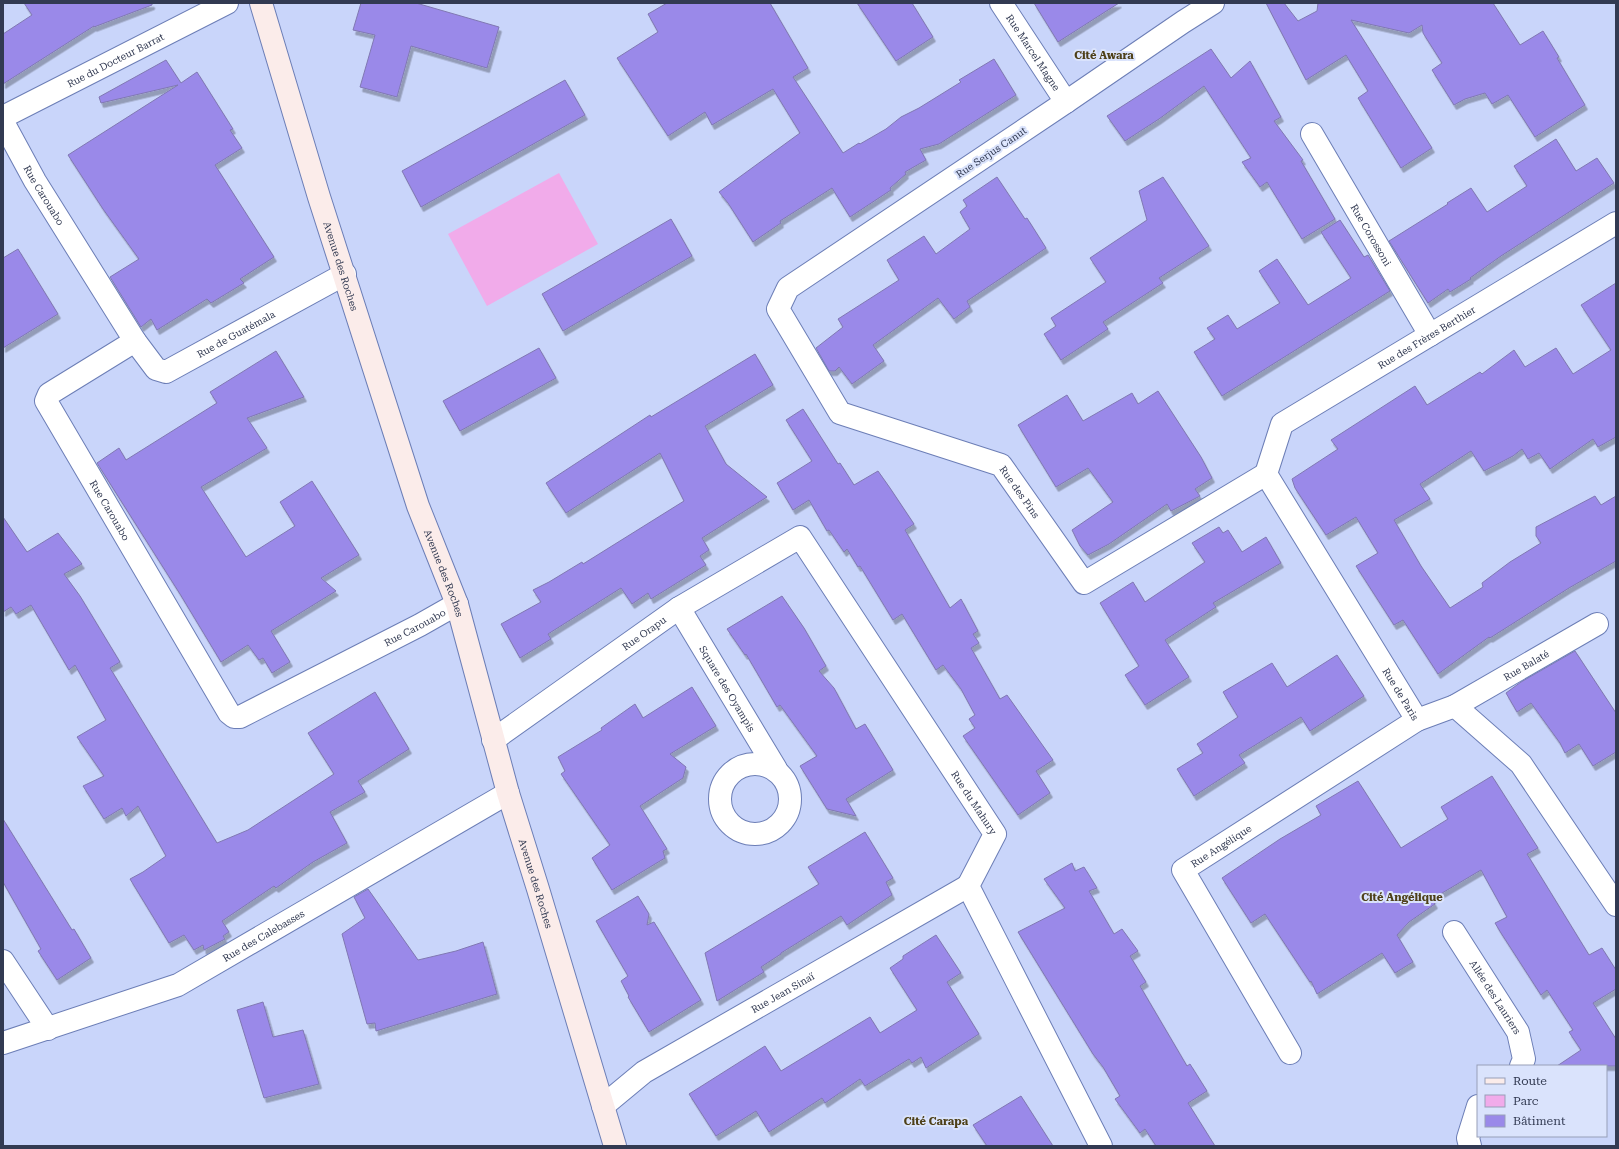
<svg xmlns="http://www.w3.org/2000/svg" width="1619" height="1149" font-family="'Roboto Serif',serif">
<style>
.green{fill:#f1abea}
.building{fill:#9a89e9;stroke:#8078b2;filter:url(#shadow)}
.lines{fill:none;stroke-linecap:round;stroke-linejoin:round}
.street-casing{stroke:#6c7eb6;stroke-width:24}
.secondary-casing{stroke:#6c7eb6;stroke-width:24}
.street{stroke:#fff;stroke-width:22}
.secondary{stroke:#fbecea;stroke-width:22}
.labels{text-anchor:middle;stroke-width:4;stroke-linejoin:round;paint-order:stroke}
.street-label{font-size:10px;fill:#323a52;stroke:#dae3fc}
.neighbourhood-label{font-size:11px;font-weight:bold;fill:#4e4018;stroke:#dae3fc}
</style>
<defs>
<filter id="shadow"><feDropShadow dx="2.5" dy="4.5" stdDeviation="0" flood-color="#0004"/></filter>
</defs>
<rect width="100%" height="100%" fill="#c9d5fa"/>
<polygon class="green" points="559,173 598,244 487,306 448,234"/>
<g class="building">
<polygon points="24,3 152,3 152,5 94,27 94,26 3,84 3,34 32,15"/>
<polygon points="361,3 416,3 499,27 487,68 411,46 397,97 360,87 375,35 353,30"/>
<polygon points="667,3 770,3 808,68 793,77 843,153 859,143 860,144 886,129 901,117 919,108 961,82 959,80 994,59 1016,95 939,144 920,149 926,160 905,172 906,174 890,188 891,190 850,217 832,188 780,221 781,223 753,242 728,203 719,192 800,133 773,89 712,125 705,112 668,136 617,58 658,32 648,14"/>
<polygon points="857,3 912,3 933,37 896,61"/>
<polygon points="1034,3 1119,3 1058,42"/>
<polygon points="1266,3 1284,3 1298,21 1317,11 1318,3 1493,3 1520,45 1543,31 1559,57 1557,58 1585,105 1535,137 1508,95 1492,104 1485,93 1465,99 1454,105 1432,70 1442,63 1423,33 1422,25 1409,33 1351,20 1432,148 1401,168 1358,98 1368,91 1346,55 1306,80"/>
<polygon points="1211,49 1231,78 1250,61 1281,117 1274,121 1303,160 1301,161 1335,219 1302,239 1267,182 1260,187 1242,162 1251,158 1204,86 1159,119 1125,141 1107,116"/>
<polygon points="166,60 181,83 197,72 233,129 230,130 242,148 215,165 274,257 240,279 244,283 211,303 207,299 157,330 151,319 141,327 110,277 139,259 103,209 68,155 178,85 101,103 99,97"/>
<polygon points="565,80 585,115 421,207 402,171"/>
<polygon points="1556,139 1576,171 1597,158 1614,183 1501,256 1470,278 1471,279 1450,292 1448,289 1428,303 1389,241 1448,204 1447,203 1471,188 1487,212 1527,186 1514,166"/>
<polygon points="997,177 1025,219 1027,218 1046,248 967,301 970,307 954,319 938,298 873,345 884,361 852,384 839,367 835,371 829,371 816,348 843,327 838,319 899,280 887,260 924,236 936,254 970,229 960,212 967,206 963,200"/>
<polygon points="1163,177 1209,246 1159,278 1163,283 1103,322 1108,329 1061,360 1044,334 1056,326 1051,318 1106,282 1090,258 1147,220 1139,191"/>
<polygon points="671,219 692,256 563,331 542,294"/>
<polygon points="1340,220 1364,257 1368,255 1390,291 1222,396 1194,352 1215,339 1207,328 1228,315 1237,329 1280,303 1259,271 1277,259 1308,305 1351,278 1321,232"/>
<polygon points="18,249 58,314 3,348 3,258"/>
<polygon points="1616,283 1616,437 1598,447 1593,439 1550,469 1539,453 1528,459 1522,449 1513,456 1484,471 1471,451 1420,484 1430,499 1394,520 1421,566 1450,608 1483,587 1482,583 1510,562 1541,543 1536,536 1536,527 1595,496 1601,505 1616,496 1616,561 1569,588 1490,638 1489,637 1438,674 1403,620 1394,625 1356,566 1378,553 1356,517 1326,535 1295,488 1292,479 1338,449 1331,440 1415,386 1427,405 1480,372 1482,374 1514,350 1525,367 1556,348 1573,374 1611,350 1581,305"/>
<polygon points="539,348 556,378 460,431 443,401"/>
<polygon points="276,351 304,397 247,418 267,448 201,487 246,557 295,526 280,502 312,481 359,555 321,578 336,591 271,631 290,662 272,673 263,658 259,660 248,645 221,662 180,594 97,463 119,448 126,460 217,403 210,392"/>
<polygon points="755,354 773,385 705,426 726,464 767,497 702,538 709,550 700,556 706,565 651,599 648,593 632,604 621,588 548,634 551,639 520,658 501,624 541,602 533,590 549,582 582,562 583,564 684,501 660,453 566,513 546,483 650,415 651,417"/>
<polygon points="1158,391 1201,457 1212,478 1195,489 1200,496 1171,511 1167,504 1109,544 1088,555 1080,546 1072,530 1113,502 1088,468 1056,487 1018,425 1067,395 1083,421 1132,393 1138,404"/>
<polygon points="803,409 838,464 840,463 854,485 878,471 890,488 914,524 905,530 950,608 961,599 978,631 973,634 979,643 971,648 1000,699 1007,695 1053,760 1036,771 1050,793 1018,815 963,736 975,728 969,719 975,715 961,689 943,665 936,670 902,614 893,620 860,566 858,567 847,549 844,552 829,530 827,531 809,500 793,510 777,483 812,461 786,420"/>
<polygon points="3,517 27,552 58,533 82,564 64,574 80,596 120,662 110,668 217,843 248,830 334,774 308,733 375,692 409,749 358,781 365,792 330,812 347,843 313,862 276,888 274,886 222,921 229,932 223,936 225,939 204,950 203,945 194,950 184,935 169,943 130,879 143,872 166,856 138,806 126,816 122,808 104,819 83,786 104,776 77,737 106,720 75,665 69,670 31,605 16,614 11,607 3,612"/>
<polygon points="1219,527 1223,533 1228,530 1242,552 1266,537 1281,563 1213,603 1216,607 1165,640 1189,677 1145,705 1125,675 1139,666 1100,603 1133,582 1145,602 1205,562 1192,543"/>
<polygon points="782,596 804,628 826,666 819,671 834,688 856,729 865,724 893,770 846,799 856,816 827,809 800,766 817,756 780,705 777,707 746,654 745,655 727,629"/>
<polygon points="1575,651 1616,713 1616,752 1593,766 1579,744 1565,753 1560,743 1531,703 1517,712 1506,693 1521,682"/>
<polygon points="1337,655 1364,696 1310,731 1301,717 1239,755 1245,763 1194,796 1177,769 1203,753 1197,744 1238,717 1223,692 1272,663 1287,687"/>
<polygon points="692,687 716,726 670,754 686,767 683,778 640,806 667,849 663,851 665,858 612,890 592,858 610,845 561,774 565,771 558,757 602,730 601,728 635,704 643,718"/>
<polygon points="1492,776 1538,848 1527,854 1589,955 1602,948 1616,970 1616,989 1593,1003 1616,1039 1616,1066 1557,1066 1581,1050 1569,1032 1573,1030 1547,990 1541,995 1501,933 1495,923 1507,917 1481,870 1432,899 1435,904 1409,922 1397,935 1413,962 1395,973 1382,953 1317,994 1311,981 1310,982 1265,914 1251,923 1222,878 1280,839 1321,815 1316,806 1358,781 1401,848 1448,819 1441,807"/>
<polygon points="3,819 72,930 74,929 91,958 57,980 38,951 41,949 3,882"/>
<polygon points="865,832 893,878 886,882 892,895 847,925 841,916 781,953 781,954 761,967 764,972 717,1001 705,953 819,884 808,867"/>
<polygon points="1072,863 1075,871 1084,867 1097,888 1089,891 1114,934 1122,929 1138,951 1130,956 1146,982 1140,986 1187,1066 1190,1064 1207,1091 1188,1103 1215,1146 1156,1146 1145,1129 1140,1133 1115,1099 1120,1096 1103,1067 1093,1054 1018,932 1065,908 1044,879"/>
<polygon points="368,889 418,960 456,951 483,942 497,994 376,1031 375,1023 367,1024 342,934 365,918 354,897"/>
<polygon points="638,896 649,914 647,925 654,922 701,1000 649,1032 628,997 629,996 621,981 628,976 596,921"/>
<polygon points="936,935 961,973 947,982 979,1034 926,1068 921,1057 912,1063 909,1059 865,1086 860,1079 825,1103 822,1098 769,1132 756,1111 716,1136 689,1094 765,1046 781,1071 870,1017 880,1033 917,1010 890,968 903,959 903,956"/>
<polygon points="263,1002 273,1037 303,1030 319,1084 264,1098 237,1010"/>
<polygon points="1021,1096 1053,1146 987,1146 973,1125"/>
</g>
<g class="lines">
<g class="street-casing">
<g id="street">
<path id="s1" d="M1001 3 1066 102"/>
<path id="s2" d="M1213 3 1183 22 1066 102 788 288 778 309 840 413 1001 465 1084 583 1266 474"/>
<path id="s3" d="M3 117 227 3"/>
<path id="s4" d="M3 122 35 181 135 341 49 394 46 401 229 713 234 717H240L420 625 457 604"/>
<path id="s5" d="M1312 134 1430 335"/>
<path id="s6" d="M135 341 156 369 166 372 345 274"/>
<path id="s7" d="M1266 474 1417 720 1455 706 1521 764 1616 905"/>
<path id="s8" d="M1266 474 1282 424 1616 223"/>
<path id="s9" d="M679 608 776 769"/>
<path id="s10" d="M1455 706 1597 624"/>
<path id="s11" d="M493 740 679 608 800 537 995 834 968 886 1101 1146"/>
<circle cx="755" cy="799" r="35"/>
<path id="s12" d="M1454 932 1518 1032 1524 1059 1521 1066"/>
<polyline points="3,961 48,1029"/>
<path id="s13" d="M3 1043 178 985 508 793"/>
<path id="s14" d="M1290 1053 1183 870 1417 720"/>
<path id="s15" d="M603 1106 644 1072 968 886"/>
<polyline points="1470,1146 1468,1138 1478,1106"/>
</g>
</g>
<g class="secondary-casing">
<g id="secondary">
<path id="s16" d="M261 3 319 197 418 506 457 604 508 793 538 889 615 1146"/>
</g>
</g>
<use href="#street" class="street"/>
<use href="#secondary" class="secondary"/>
</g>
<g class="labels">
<g class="street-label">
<text dy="4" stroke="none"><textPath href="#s1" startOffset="59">Rue Marcel Magne</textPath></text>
<text dy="4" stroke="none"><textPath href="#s3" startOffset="126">Rue du Docteur Barrat</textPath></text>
<text transform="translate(991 152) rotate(-34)" y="4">Rue Serjus Canut</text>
<text dy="4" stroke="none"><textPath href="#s4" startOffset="84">Rue Carouabo</textPath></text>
<text dy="4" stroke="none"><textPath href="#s5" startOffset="117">Rue Corossoni</textPath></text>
<text dy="4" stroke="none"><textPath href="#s16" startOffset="275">Avenue des Roches</textPath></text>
<text dy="4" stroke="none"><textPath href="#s6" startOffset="125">Rue de Guatémala</textPath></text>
<text dy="4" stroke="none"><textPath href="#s8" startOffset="221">Rue des Frères Berthier</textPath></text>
<text dy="4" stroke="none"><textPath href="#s2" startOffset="858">Rue des Pins</textPath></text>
<text dy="4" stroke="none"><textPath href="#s4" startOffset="491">Rue Carouabo</textPath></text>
<text dy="4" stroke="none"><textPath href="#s16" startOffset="599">Avenue des Roches</textPath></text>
<text dy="4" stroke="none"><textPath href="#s4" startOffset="935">Rue Carouabo</textPath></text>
<text dy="4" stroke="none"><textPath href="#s11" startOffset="185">Rue Orapu</textPath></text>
<text dy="4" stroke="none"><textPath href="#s10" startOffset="82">Rue Balaté</textPath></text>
<text dy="4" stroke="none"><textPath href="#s9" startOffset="94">Square des Oyampis</textPath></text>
<text dy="4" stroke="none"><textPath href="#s7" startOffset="258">Rue de Paris</textPath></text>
<text dy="4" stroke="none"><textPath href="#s11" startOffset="686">Rue du Mahury</textPath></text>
<text dy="4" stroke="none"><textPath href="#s14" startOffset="257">Rue Angélique</textPath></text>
<text dy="4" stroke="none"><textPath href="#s16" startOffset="923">Avenue des Roches</textPath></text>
<text dy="4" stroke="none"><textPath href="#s13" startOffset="283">Rue des Calebasses</textPath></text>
<text dy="4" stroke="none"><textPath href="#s15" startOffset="213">Rue Jean Sinaï</textPath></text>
<text dy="4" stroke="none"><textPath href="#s12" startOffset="77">Allée des Lauriers</textPath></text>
</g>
<g class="neighbourhood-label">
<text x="1104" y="59">Cité Awara</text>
<text x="1402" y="901">Cité Angélique</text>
<text x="936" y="1125">Cité Carapa</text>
</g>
</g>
<rect width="1619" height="1149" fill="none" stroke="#323a52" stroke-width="8"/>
<rect x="1477" y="1065" width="130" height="72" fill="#dae3fc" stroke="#979fb8"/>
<rect x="1485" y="1078" width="20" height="6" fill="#fbecea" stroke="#979fb8"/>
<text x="1513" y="1085" font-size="12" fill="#323a52">Route</text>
<rect x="1485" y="1095" width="20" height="12" fill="#f1abea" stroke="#979fb8"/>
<text x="1513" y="1105" font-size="12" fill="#323a52">Parc</text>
<rect x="1485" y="1115" width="20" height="12" fill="#9a89e9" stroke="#979fb8"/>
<text x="1513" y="1125" font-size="12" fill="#323a52">Bâtiment</text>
</svg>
